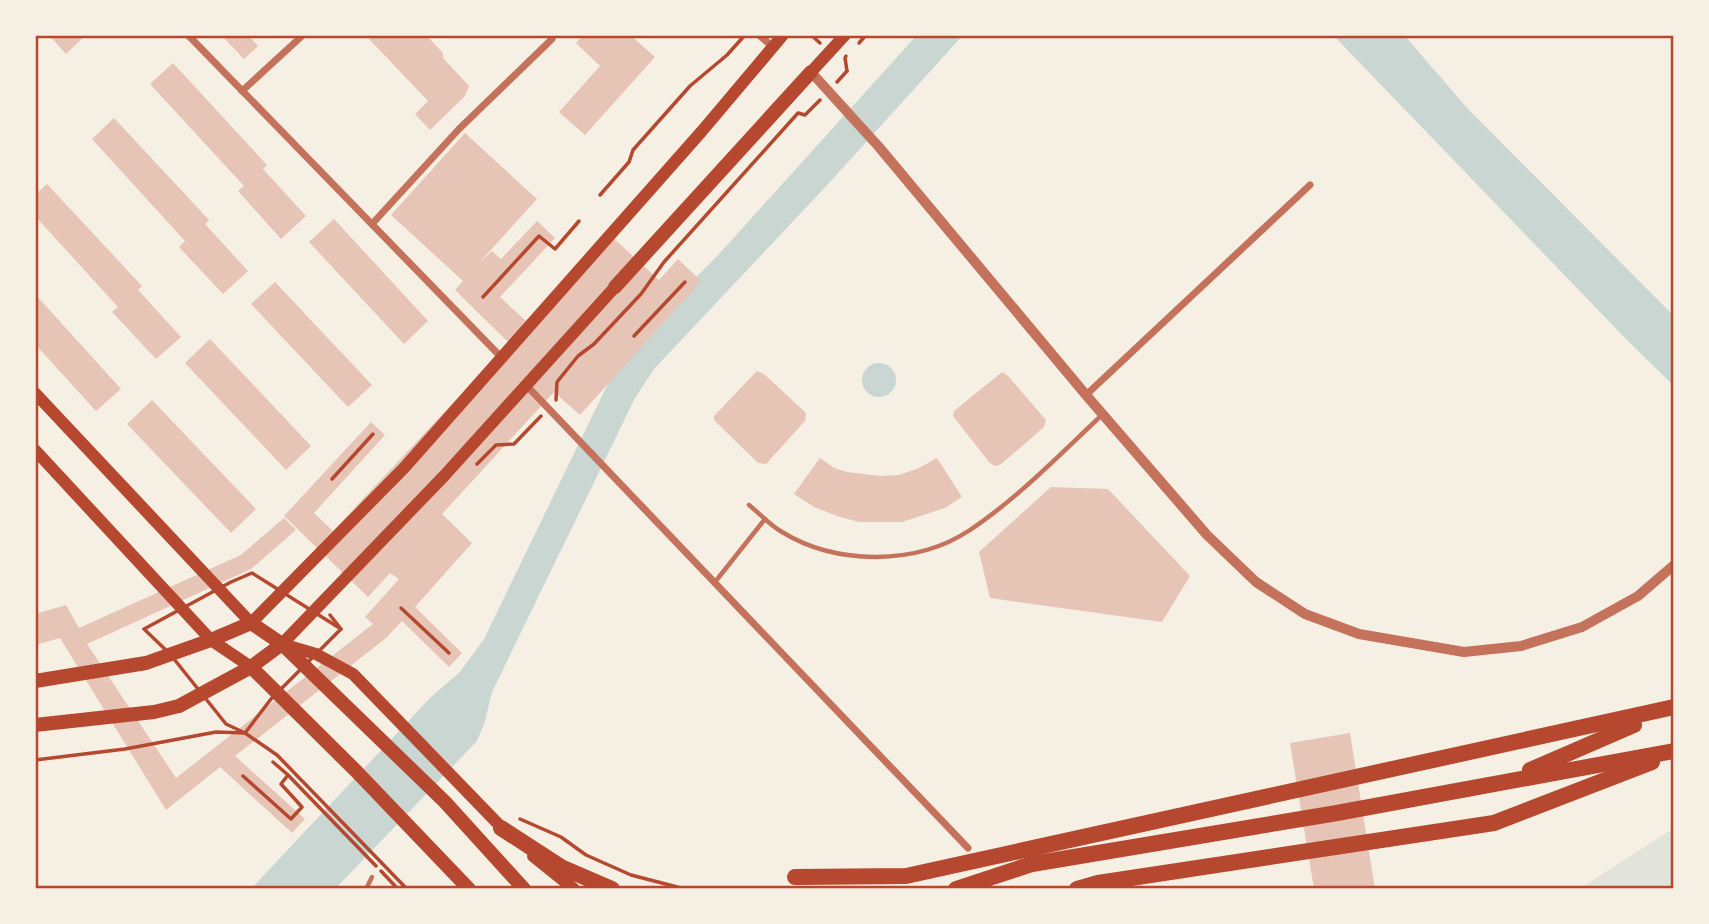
<svg xmlns="http://www.w3.org/2000/svg" width="1709" height="924" font-family="Ubuntu,sans-serif">
<style>
.green{fill:#e2e4dc}
.water{fill:#c9d6d2}
.building{fill:#e6c5b7}
.lines{fill:none;stroke-linecap:round;stroke-linejoin:round}
.path{stroke:#b5482f;stroke-width:3.5}
.service{stroke:#c5725c;stroke-width:4.5}
.minor{stroke:#c5725c;stroke-width:7}
.tertiary{stroke:#c5725c;stroke-width:10}
.secondary{stroke:#b5482f;stroke-width:12}
.primary{stroke:#b5482f;stroke-width:14}
.motorway{stroke:#b5482f;stroke-width:16}
.neatline{fill:none;stroke:#b5482f;stroke-width:2.5}
</style>
<rect width="100%" height="100%" fill="#f6efe4"/>
<polygon class="green" points="1674,828 1674,889 1579,889"/>
<g class="water">
<polygon points="917,35 963,35 830,182 654,369 635,398 492,692 485,721 477,741 335,889 251,889 430,698 460,672 484,639 617,365 645,330 719,254"/>
<polygon points="1333,35 1404,35 1468,109 1674,316 1674,386 1627,340"/>
<circle cx="879" cy="380" r="17"/>
</g>
<g class="building">
<polygon points="49,35 86,35 66,54"/>
<polygon points="227,35 248,35 258,46 244,59 224,38"/>
<polygon points="373,35 426,35 443,53 443,58 469,86 465,96 430,130 415,114 428,101 369,39"/>
<polygon points="583,35 630,35 655,57 585,135 559,112 600,66 576,43"/>
<polygon points="173,63 267,165 263,169 306,216 281,239 238,191 244,186 150,84"/>
<polygon points="114,118 209,220 205,224 248,271 223,294 179,247 185,241 92,139"/>
<polygon points="465,133 537,199 479,263 492,251 501,259 537,221 555,238 500,297 528,323 610,235 659,280 678,259 701,281 580,415 554,392 442,514 472,543 415,607 462,653 449,667 402,621 386,638 235,756 305,819 292,833 220,767 166,810 60,638 35,645 35,614 66,605 79,628 241,555 284,518 296,530 251,569 87,644 176,778 373,624 365,617 399,579 390,573 368,597 284,516 371,422 385,435 314,513 333,531 509,343 455,290 463,281 391,215"/>
<polygon points="47,184 142,286 138,290 181,337 156,359 112,312 118,307 35,216 35,195"/>
<polygon points="334,219 428,321 404,344 309,242"/>
<polygon points="275,282 372,385 348,407 251,304"/>
<polygon points="35,294 121,389 96,411 35,344"/>
<polygon points="210,339 311,446 286,470 185,363"/>
<polygon points="757,371 764,374 806,413 805,421 766,464 758,463 714,420 714,416"/>
<polygon points="1002,372 1008,376 1046,420 1044,427 1000,465 995,466 989,462 953,416 954,411"/>
<polygon points="152,400 256,509 231,533 127,424"/>
<polygon points="820,458 834,468 847,472 880,476 899,475 919,468 937,458 962,497 945,508 902,522 859,522 840,517 814,507 794,494"/>
<polygon points="1051,487 1108,489 1190,576 1162,622 990,598 979,552"/>
<polygon points="1350,733 1375,889 1314,889 1290,743"/>
</g>
<g class="lines">
<g class="path">
<polyline points="811,35 820,43"/>
<polyline points="859,43 866,35"/>
<polyline points="846,56 845,58 847,71"/>
<polyline points="837,82 847,71"/>
<polyline points="600,195 629,162 633,150 690,86 727,55 745,35"/>
<polyline points="483,297 539,236 555,249 579,221"/>
<polyline points="634,336 685,282"/>
<polyline points="556,400 557,382 578,356 594,344 641,294 664,262 798,113 805,115 820,100"/>
<polyline points="477,464 496,445 514,444 541,416"/>
<polyline points="332,479 373,434"/>
<polygon points="252,573 341,629 271,699 245,733 226,724 170,654 144,629 231,582"/>
<polyline points="401,608 449,653"/>
<polyline points="330,615 341,629"/>
<polyline points="35,760 125,749 216,732 245,733 277,755 407,889"/>
<polyline points="273,762 288,775"/>
<polyline points="243,776 291,819 302,807 281,784 288,775 376,866"/>
<polyline points="520,819 561,837 586,855 631,875 685,889"/>
<polyline points="381,871 398,889"/>
</g>
<g class="service">
<path d="M749 505C760 514 770 525 782 532 836 565 916 566 970 530 1018 498 1060 454 1102 415"/>
<polyline points="715,582 765,519"/>
<polyline points="366,889 372,877"/>
</g>
<g class="minor">
<polyline points="188,35 502,358"/>
<polyline points="759,35 773,47"/>
<polyline points="242,91 303,35"/>
<polyline points="372,224 459,129 552,39"/>
<polyline points="526,385 968,848"/>
<polyline points="1086,395 1310,185"/>
</g>
<polyline class="tertiary" points="811,72 879,147 1086,395 1207,535 1256,582 1305,614 1359,634 1464,652 1521,646 1582,627 1638,596 1674,565"/>
<g class="secondary">
<polyline points="811,72 845,35"/>
<polyline points="35,393 251,623 404,468 702,131 783,35"/>
<polyline points="35,450 211,640 251,667"/>
<polyline points="506,832 353,674 316,654 282,644 444,476 615,287"/>
<polyline points="533,856 574,889"/>
</g>
<g class="primary">
<polyline points="615,287 811,72"/>
<polyline points="251,667 356,771 469,889"/>
<polyline points="35,681 146,663 211,640 251,623 282,644 445,802 524,889"/>
<polyline points="35,725 154,712 179,706 251,667 282,644"/>
</g>
<g class="motorway">
<polyline points="1530,770 1634,725"/>
<polyline points="501,828 561,867 612,889"/>
<polyline points="795,877 906,876 1674,707"/>
<polyline points="956,889 1032,864 1337,813 1674,751"/>
<polyline points="1077,889 1098,883 1494,823 1652,762"/>
</g>
</g>
<rect width="1709" height="924" fill="none" stroke="#f6efe4" stroke-width="74"/>
<rect x="37" y="37" width="1635" height="850" class="neatline"/>
</svg>
